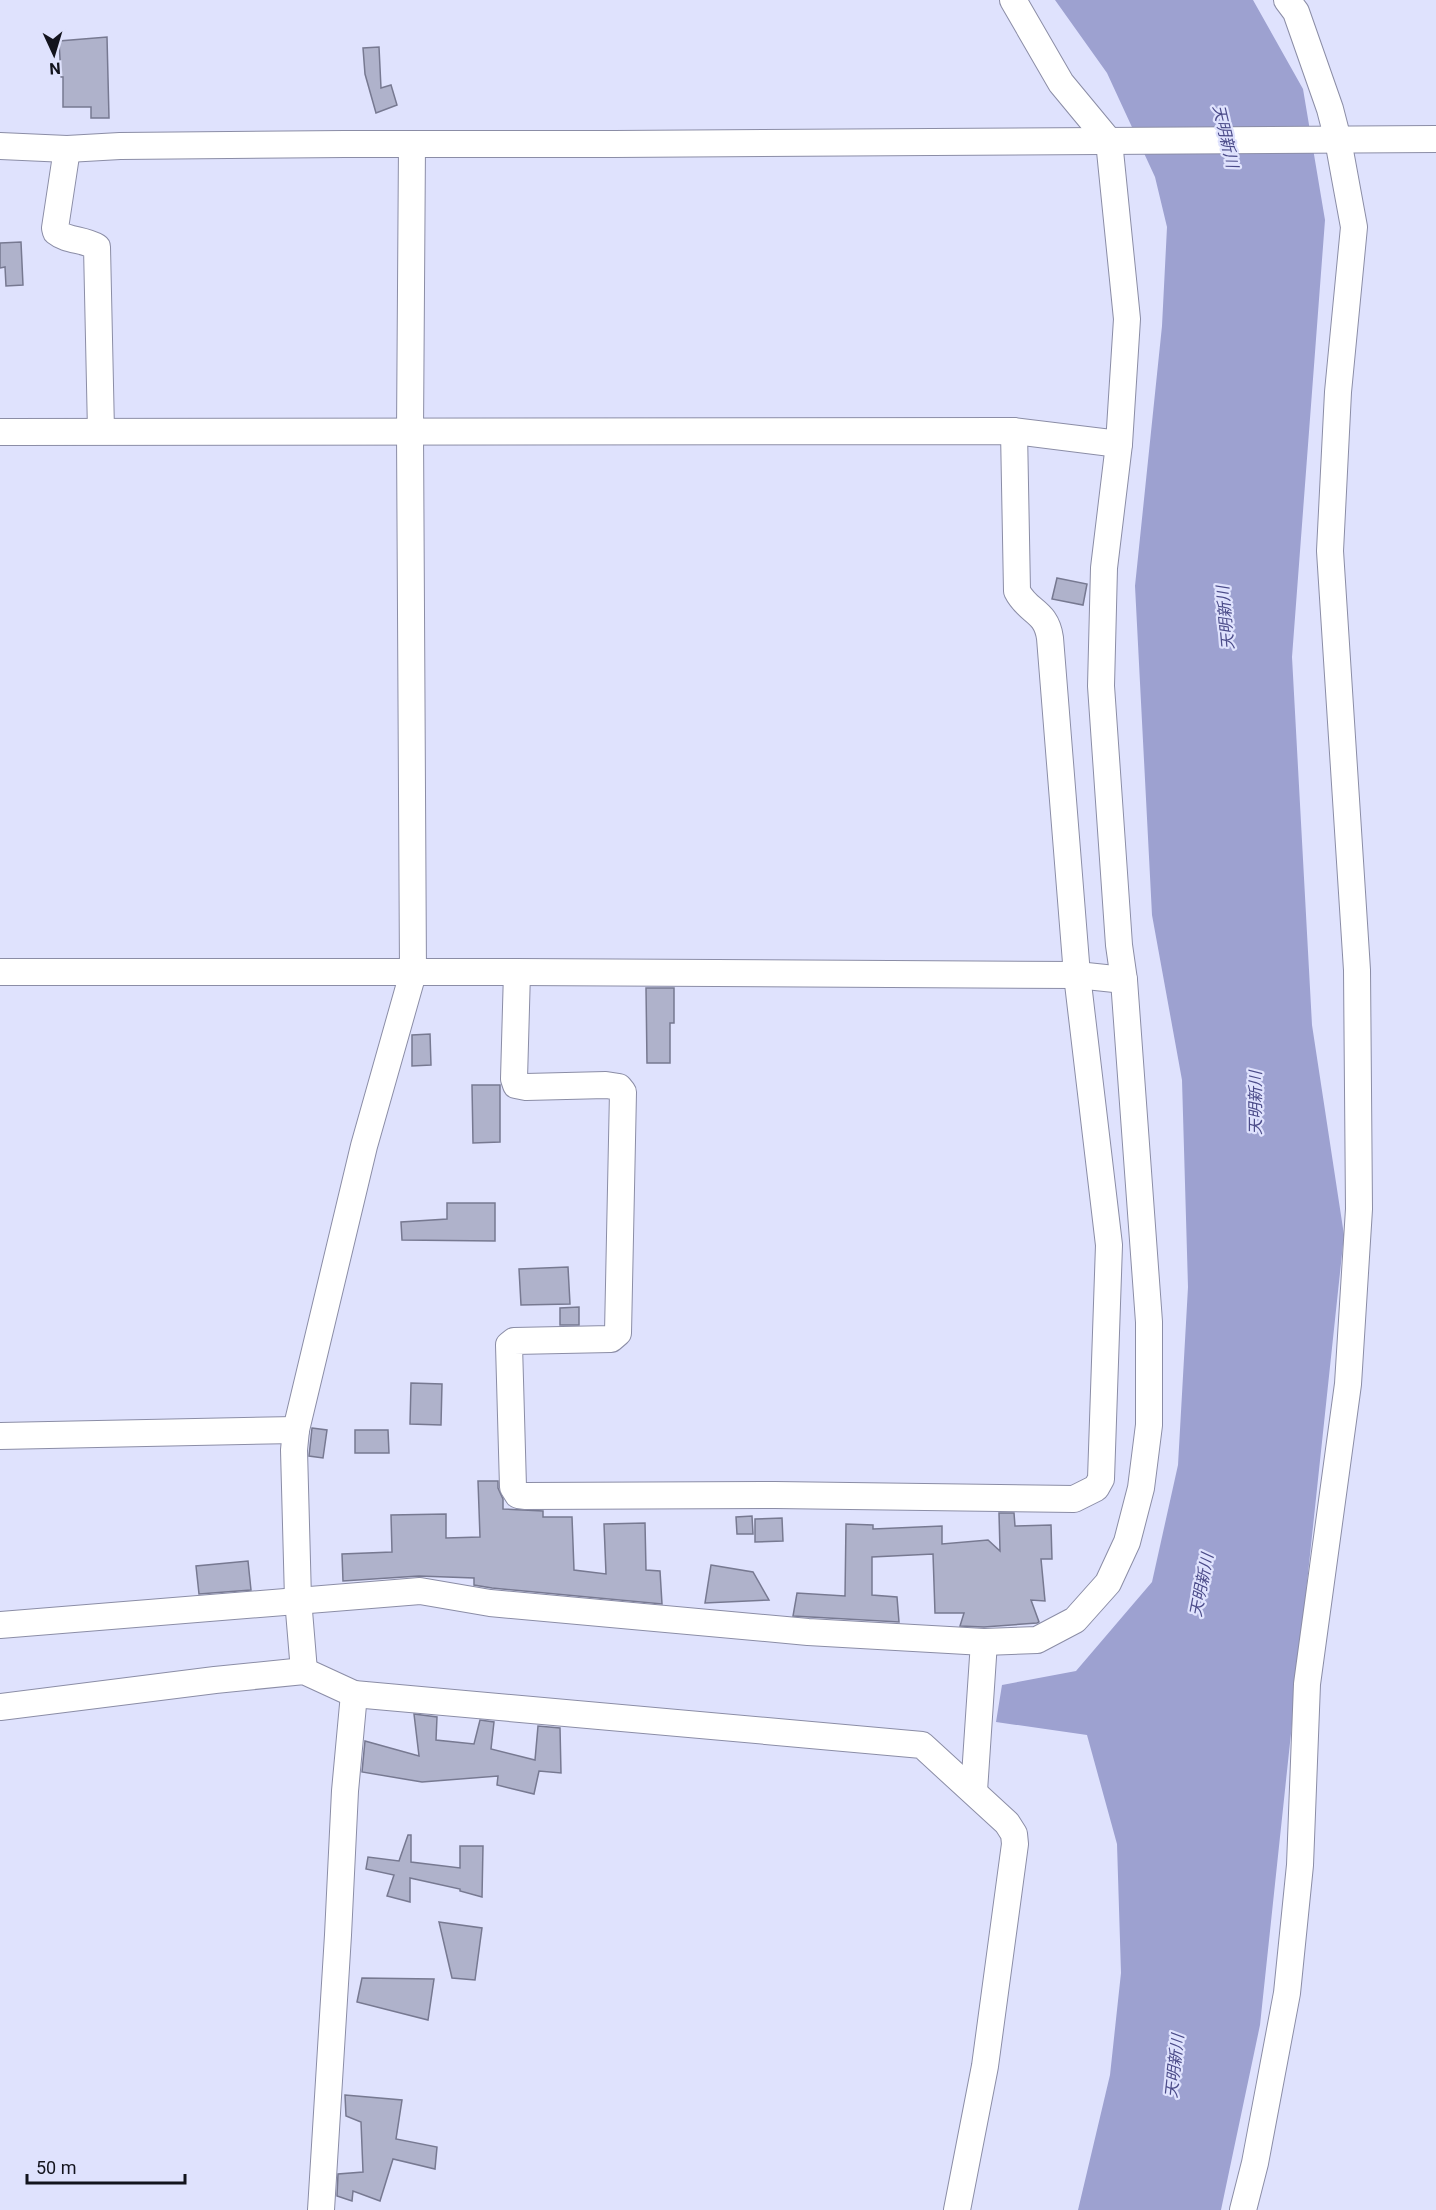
<svg xmlns="http://www.w3.org/2000/svg" width="1436" height="2210" font-family="Roboto,'Noto Sans JP',sans-serif">
<style>
.water{fill:#9da1d0}
.building{fill:#afb2cb;stroke:#777991;stroke-width:1.5}
.lines{fill:none;stroke-linecap:round;stroke-linejoin:round}
.minor-casing{stroke:#8b8da6;stroke-width:28}
.minor{stroke:#fff;stroke-width:26}
.labels{text-anchor:middle;stroke-width:4.5;stroke-linejoin:round;paint-order:stroke}
.water-label{font-size:16px;font-style:italic;fill:#4b4b89;stroke:#dfe2fd}
</style>
<rect width="100%" height="100%" fill="#dfe2fd"/>
<polygon class="water" points="1055,0 1253,0 1303,89 1325,220 1292,657 1312,1025 1344,1235 1260,2025 1221,2210 1078,2210 1110,2075 1121,1973 1117,1844 1087,1735 996,1722 1002,1685 1076,1671 1152,1582 1178,1465 1188,1287 1182,1080 1152,915 1135,586 1162,326 1167,227 1155,177 1107,73"/>
<g class="building">
<polygon points="107,37 109,118 91,118 91,107 63,107 63,77 61,77 59,41"/>
<polygon points="379,47 381,88 391,85 397,105 376,113 365,74 363,48"/>
<polygon points="21,242 23,285 6,286 5,267 0,268 0,243"/>
<polygon points="1057,578 1087,584 1083,605 1052,599"/>
<polygon points="646,988 674,988 674,1023 670,1023 670,1063 647,1063"/>
<polygon points="430,1034 431,1065 412,1066 412,1035"/>
<polygon points="472,1085 500,1085 500,1142 473,1143"/>
<polygon points="447,1203 495,1203 495,1241 402,1240 401,1222 447,1219"/>
<polygon points="568,1267 570,1304 521,1305 519,1269"/>
<polygon points="579,1307 579,1325 560,1325 560,1308"/>
<polygon points="411,1383 442,1384 441,1425 410,1424"/>
<polygon points="312,1428 327,1430 323,1458 309,1456"/>
<polygon points="355,1430 388,1430 389,1453 355,1453"/>
<polygon points="478,1481 498,1481 498,1488 503,1499 503,1509 543,1511 543,1517 572,1517 574,1570 606,1574 604,1524 645,1523 646,1570 660,1571 662,1604 492,1588 474,1585 474,1578 419,1576 343,1581 342,1554 392,1552 391,1515 446,1514 446,1538 480,1537"/>
<polygon points="999,1513 1014,1513 1015,1526 1051,1525 1052,1559 1041,1559 1045,1601 1031,1600 1039,1622 1037,1623 984,1627 960,1626 964,1613 935,1613 933,1554 872,1557 872,1595 897,1597 899,1622 793,1616 797,1593 845,1596 846,1524 873,1525 873,1529 942,1526 942,1544 988,1540 1000,1551"/>
<polygon points="752,1516 753,1534 737,1534 736,1517"/>
<polygon points="782,1518 783,1541 755,1542 755,1519"/>
<polygon points="248,1561 251,1590 199,1594 196,1566"/>
<polygon points="711,1565 753,1572 769,1600 705,1603"/>
<polygon points="414,1714 437,1717 436,1740 474,1744 480,1720 494,1722 491,1749 535,1760 538,1726 560,1728 561,1773 539,1771 534,1794 497,1785 498,1776 422,1782 362,1772 365,1741 419,1756"/>
<polygon points="408,1835 411,1835 411,1862 460,1868 460,1846 483,1846 482,1897 460,1891 460,1889 410,1878 410,1902 387,1896 394,1875 366,1869 368,1857 399,1861"/>
<polygon points="439,1922 482,1928 475,1980 452,1978"/>
<polygon points="362,1978 434,1979 428,2020 357,2002"/>
<polygon points="345,2095 402,2100 396,2139 437,2147 435,2169 393,2159 380,2201 353,2191 352,2201 337,2196 338,2174 363,2172 361,2122 346,2116"/>
</g>
<g class="lines">
<g class="minor-casing">
<g id="minor">
<polyline points="0,146 67,149 120,146 345,144 614,144 1436,139"/>
<path d="M67 149 55 228 56 232C67 241 84 239 97 247L101 431"/>
<polyline points="0,432 1014,431 1119,444"/>
<polyline points="0,972 517,972 1077,975 1124,980"/>
<path d="M517 972 514 1079 516 1085 526 1087 606 1085 619 1087 623 1092 618 1333 611 1339 514 1341 509 1345 513 1487 518 1495 526 1496 775 1495 1074 1499 1096 1488 1101 1479 1109 1245 1077 975 1050 638C1046 610 1028 613 1017 591L1014 431"/>
<polyline points="0,1436 296,1430"/>
<polyline points="0,1625 420,1591 490,1603 808,1632 984,1642 1037,1640 1075,1620 1108,1583 1127,1542 1141,1488 1149,1425 1149,1322 1124,980 1119,945 1101,686 1104,568 1119,444 1127,319 1109,141 1061,83 1013,0"/>
<polyline points="304,1671 298,1599 294,1450 296,1430 364,1146 413,973 410,432 412,144"/>
<polyline points="0,1707 215,1680 304,1671 354,1694 922,1745 1007,1823 1014,1834 1015,1844 985,2066 957,2210"/>
<polyline points="974,1791 984,1642"/>
<polyline points="321,2210 338,1935 345,1791 354,1694"/>
<polyline points="1243,2210 1255,2163 1287,1993 1300,1865 1307,1684 1348,1384 1359,1209 1357,970 1330,551 1338,392 1354,227 1338,140 1330,109 1296,12 1287,0"/>
</g>
</g>
<use href="#minor" class="minor"/>
</g>
<g class="labels">
<g class="water-label">
<text transform="translate(1226 136) rotate(77)" y="6">天明新川</text>
<text transform="translate(1225 618) rotate(-95)" y="6">天明新川</text>
<text transform="translate(1255 1103) rotate(-90)" y="6">天明新川</text>
<text transform="translate(1201 1585) rotate(-79)" y="6">天明新川</text>
<text transform="translate(1174 2066) rotate(-84)" y="6">天明新川</text>
</g>
</g>
<g transform="translate(54 54) rotate(176)" stroke="#dfe2fd" stroke-width="4.5" paint-order="stroke">
<path d="M0-4.5L10 22L0 15L-10 22Z" fill="#13141d"/>
<text y="-9" font-size="16" font-weight="bold" text-anchor="middle" fill="#13141d">N</text>
</g>
<path d="M27 2174v9h158v-9" fill="none" stroke="#13141d" stroke-width="3"/>
<text x="36" y="2174" font-size="18" fill="#13141d" stroke="#dfe2fd" stroke-width="4.5" paint-order="stroke">50 m</text>
</svg>
